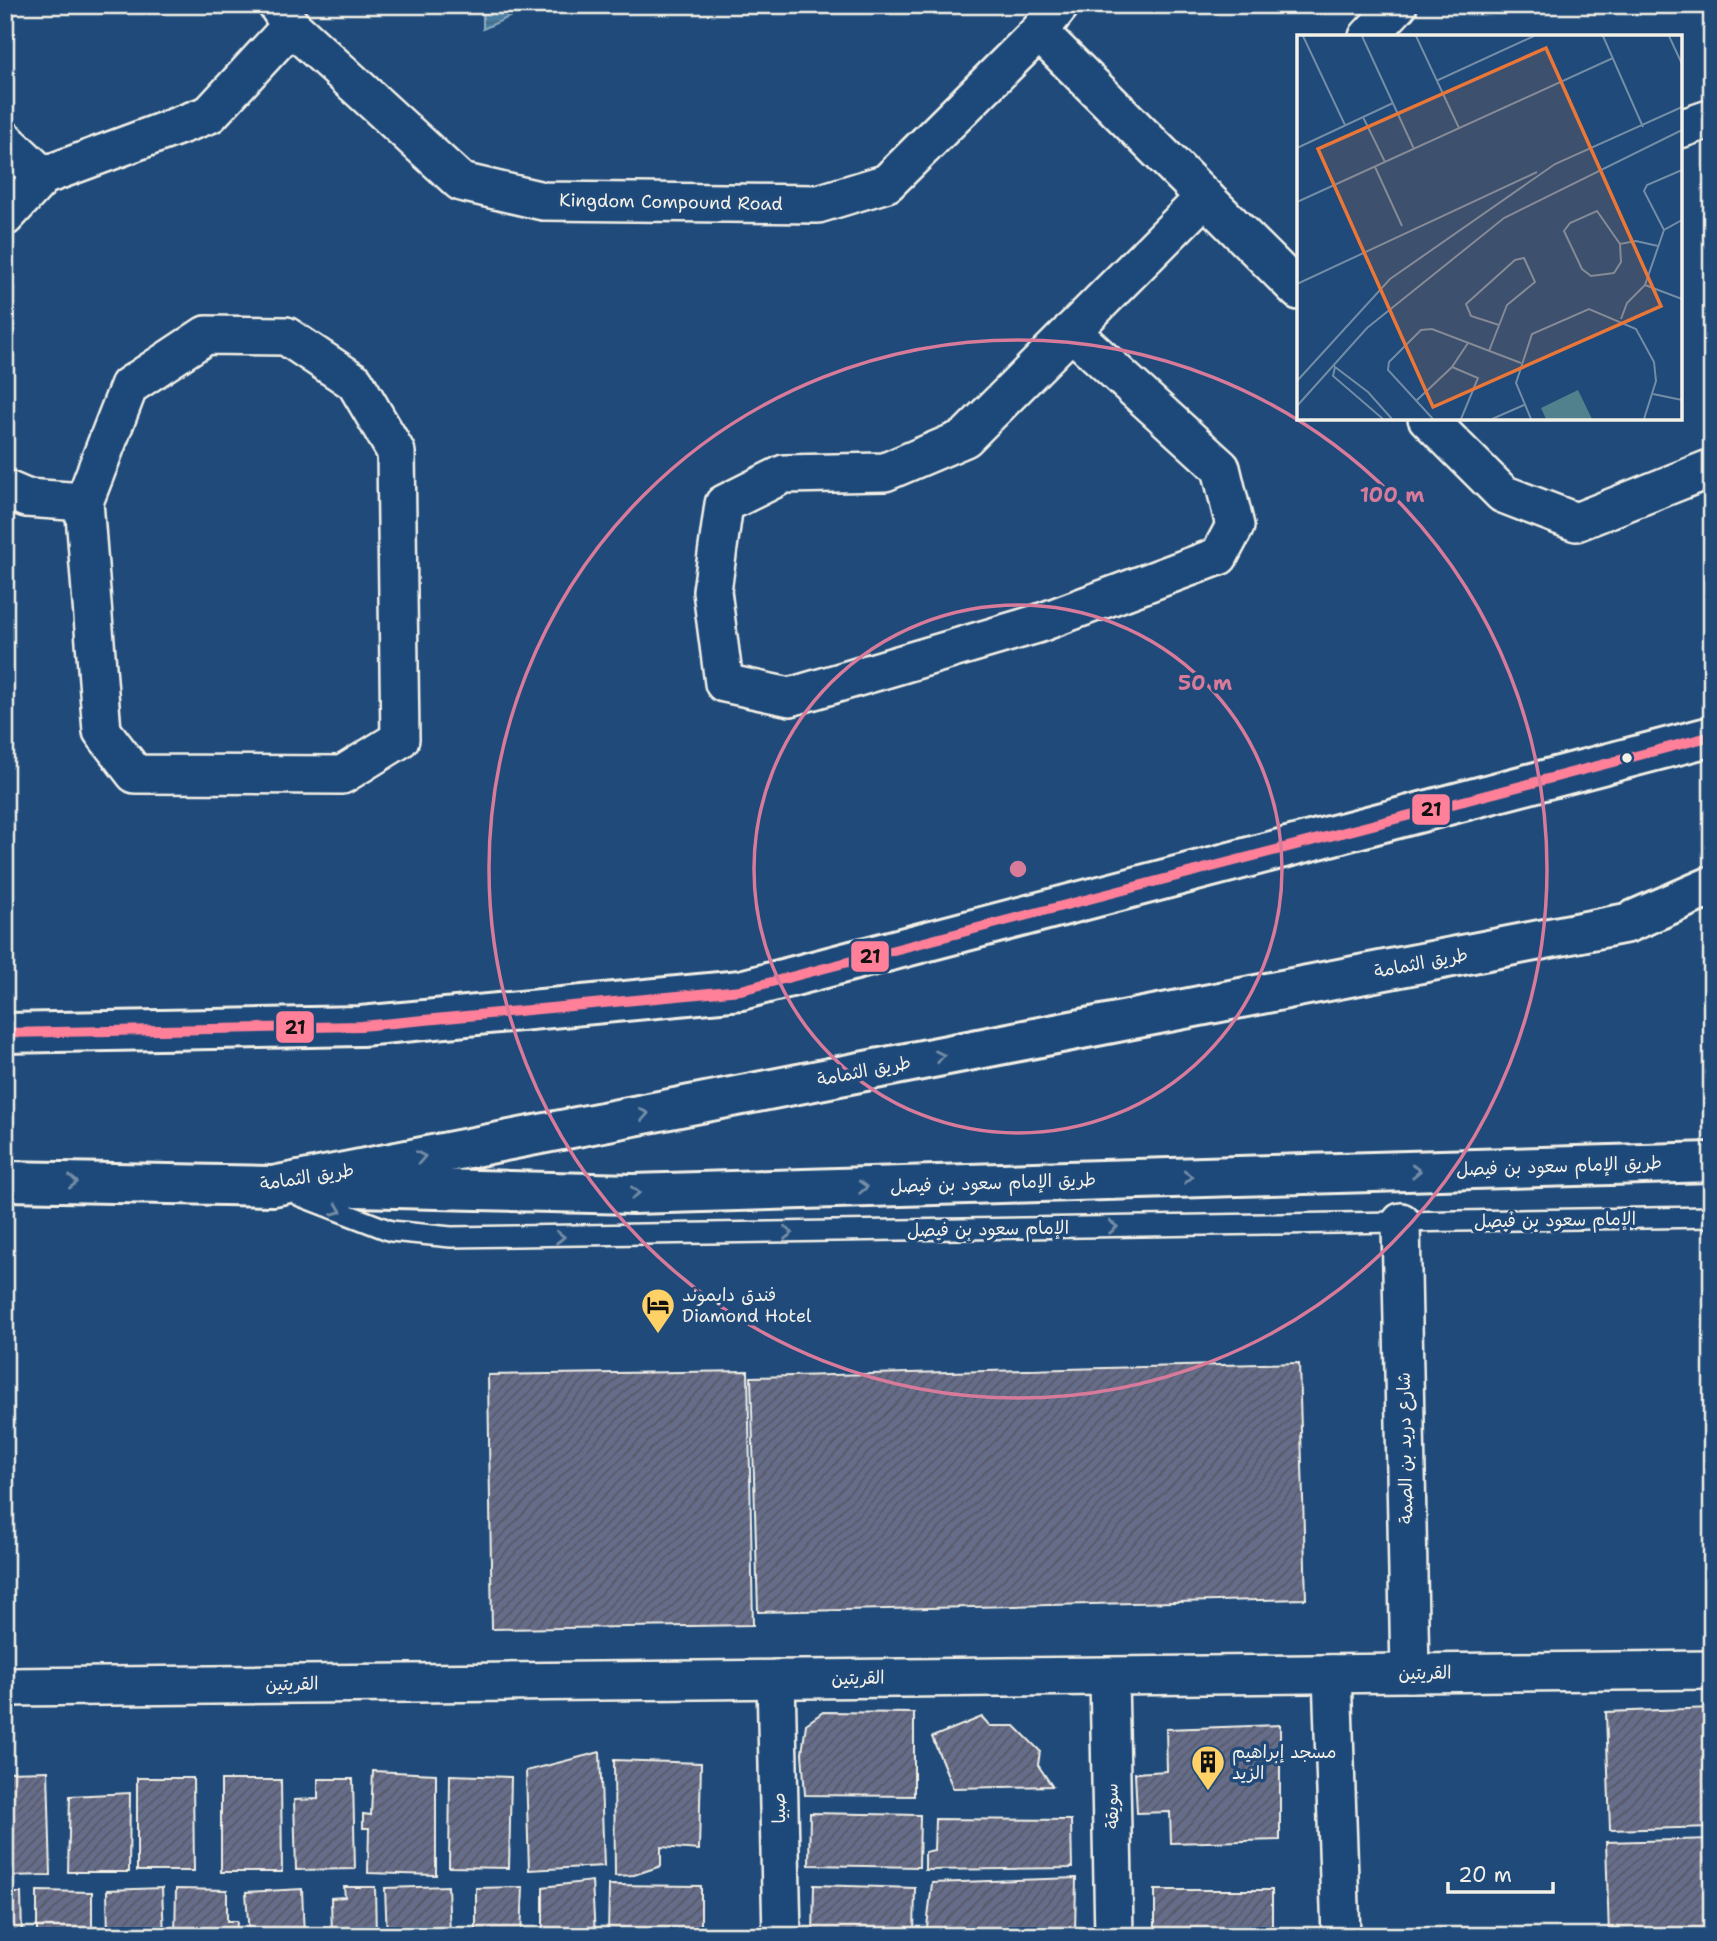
<svg xmlns="http://www.w3.org/2000/svg" width="1717" height="1941" font-family="'Shantell Sans','Playpen Sans Arabic',sans-serif">
<style>
.water{fill:url(#water-rules);stroke:#8cabbe;stroke-width:2}
.building{fill:url(#building-hatch);stroke:#f4f1e8;stroke-width:2}
.lines{fill:none;stroke-linecap:round;stroke-linejoin:round}
.lane-casing{stroke:#f4f1e8;stroke-width:24}
.street-casing{stroke:#f4f1e8;stroke-width:42}
.secondary-casing{stroke:#f4f1e8;stroke-width:44}
.primary-casing{stroke:#f4f1e8;stroke-width:44}
.lane{stroke:#1f4a7a;stroke-width:19}
.street{stroke:#1f4a7a;stroke-width:37}
.secondary{stroke:#1f4a7a;stroke-width:38}
.primary{stroke:#1f4a7a;stroke-width:38}
.bus-1-casing{stroke:#1f4a7a;stroke-width:16}
.bus-1{stroke:#ff8098;stroke-width:10}
.oneway{stroke:#748da6}
.ring{fill:none;stroke:#d87a9a;stroke-width:3.5}
.bus-dot{fill:#f4f1e8;stroke:#1f4a7a;stroke-width:2.5}
.labels{text-anchor:middle;stroke-width:7;stroke-linejoin:round;paint-order:stroke}
.street-label{font-size:18px;fill:#f4f1e8;stroke:#1f4a7a}
.poi-label{font-size:18px;fill:#f4f1e8;stroke:#1f4a7a;text-anchor:start}
.inset-road{fill:none;stroke:#748da6;stroke-width:2}
.view{fill:#ea7738;fill-opacity:0.15;stroke:#ea7738;stroke-width:3.5}
.inset-edge{fill:none;stroke:#f4f1e8;stroke-width:3.5}
.centre{fill:#d87a9a;stroke:#1f4a7a;stroke-width:3.5}
.ring-label{font-size:21px;text-anchor:middle;font-weight:bold;fill:#d87a9a;stroke:#1f4a7a;stroke-width:7;stroke-linejoin:round;paint-order:stroke}
.line-badge{stroke:#1f4a7a;stroke-width:2.5}
.pale-badge-label{font-size:19px;text-anchor:middle;font-weight:bold;fill:#111}
</style>
<defs>
<pattern id="water-rules" width="6" height="5" patternUnits="userSpaceOnUse" patternTransform="scale(1.75)"><rect width="6" height="5" fill="#467da2"/><path d="M0 2.5h6" fill="none" stroke="#476579"/></pattern>
<pattern id="building-hatch" width="6" height="6" patternUnits="userSpaceOnUse" patternTransform="scale(1.75)"><rect width="6" height="6" fill="#666d8a"/><path d="M-1 1l2-2M0 6l6-6M5 7l2-2" fill="none" stroke="#565965"/></pattern>
</defs>
<rect width="100%" height="100%" fill="#1f4a7a"/>
<filter id="ink" filterUnits="userSpaceOnUse"><feTurbulence type="fractalNoise" baseFrequency=".0143" numOctaves="2"/><feDisplacementMap in="SourceGraphic" scale="14" xChannelSelector="R" yChannelSelector="G"/><feConvolveMatrix kernelMatrix="1 2 1 2 8 2 1 2 1" color-interpolation-filters="sRGB"/></filter>
<g filter="url(#ink)">
<polygon class="water" points="483,5 535,5 483,29"/>
<g class="building">
<polygon points="1299,1363 1306,1599 758,1612 751,1377"/>
<polygon points="748,1371 753,1625 492,1629 488,1375"/>
<polygon points="1712,1708 1712,1827 1610,1830 1606,1712"/>
<polygon points="823,1712 914,1713 914,1796 805,1795 802,1753 806,1724"/>
<polygon points="982,1717 990,1726 1015,1726 1040,1751 1038,1765 1052,1786 953,1788 932,1737"/>
<polygon points="1280,1725 1280,1840 1171,1843 1170,1812 1137,1813 1135,1773 1167,1771 1166,1729"/>
<polygon points="600,1752 604,1866 529,1870 526,1771"/>
<polygon points="614,1760 701,1763 699,1850 661,1847 661,1866 634,1875 615,1876"/>
<polygon points="48,1771 51,1875 5,1876 5,1772"/>
<polygon points="373,1771 436,1774 436,1875 368,1873 369,1828 363,1828 363,1814 371,1815"/>
<polygon points="450,1775 511,1777 509,1868 449,1867"/>
<polygon points="137,1778 193,1778 194,1871 137,1871"/>
<polygon points="318,1779 353,1779 355,1869 296,1870 294,1800 318,1799"/>
<polygon points="221,1780 281,1780 282,1872 221,1872"/>
<polygon points="130,1793 129,1872 68,1872 70,1796"/>
<polygon points="810,1813 920,1815 919,1867 809,1865"/>
<polygon points="935,1819 1071,1820 1072,1868 925,1870 925,1852 934,1850"/>
<polygon points="1712,1839 1712,1936 1609,1936 1606,1842"/>
<polygon points="1076,1878 1075,1936 926,1936 932,1883"/>
<polygon points="592,1881 595,1936 543,1936 543,1887"/>
<polygon points="609,1885 701,1886 701,1936 608,1936"/>
<polygon points="814,1885 915,1888 914,1936 813,1936"/>
<polygon points="448,1886 450,1936 387,1936 385,1888"/>
<polygon points="344,1887 375,1887 376,1936 332,1936 331,1898 345,1897"/>
<polygon points="523,1887 521,1936 476,1936 476,1888"/>
<polygon points="162,1888 164,1936 108,1936 107,1890"/>
<polygon points="176,1889 227,1890 227,1921 237,1921 236,1936 175,1936"/>
<polygon points="302,1889 304,1936 249,1936 246,1892"/>
<rect x="1155" y="1890" width="117" height="46"/>
<polygon points="37,1891 92,1892 92,1936 37,1936"/>
<polygon points="5,1893 21,1893 22,1936 5,1936"/>
</g>
<g class="lines">
<g class="lane-casing">
<polyline id="lane" points="300,1196 391,1231 451,1237 1712,1217"/>
</g>
<g class="street-casing">
<g id="street">
<polyline points="277,5 291,26 461,182 543,201 818,204 887,183 1039,32 1060,5"/>
<polyline points="1039,32 1299,291"/>
<polyline points="1368,37 1398,5"/>
<polyline points="1680,129 1712,118"/>
<polyline points="5,140 43,176"/>
<polyline points="5,217 43,176 210,114 291,26"/>
<polyline points="1071,331 1221,468 1235,526 1219,556 1037,624 790,697 724,683 712,591 724,504 784,474 885,472 965,438 1205,197"/>
<polygon points="206,335 286,336 355,382 396,452 400,739 342,775 135,774 102,731 84,502 129,386"/>
<polyline points="1427,418 1503,494 1576,522 1712,468"/>
<polyline points="5,489 26,498 84,502"/>
<polyline points="1401,1222 1410,1673"/>
<polyline points="1332,1674 1341,1936"/>
<polyline points="1109,1676 1114,1936"/>
<polyline points="776,1679 782,1936"/>
<polyline points="5,1687 1712,1670"/>
</g>
</g>
<g class="secondary-casing">
<polyline id="secondary" points="314,1186 633,1194 1712,1162"/>
</g>
<g class="primary-casing">
<g id="primary">
<polyline points="5,1033 361,1026 741,990 1712,736"/>
<polyline points="5,1181 273,1186 1627,923 1712,886"/>
</g>
</g>
<use href="#lane" class="lane"/>
<use href="#street" class="street"/>
<use href="#secondary" class="secondary"/>
<use href="#primary" class="primary"/>
<g class="bus-1-casing">
<polyline id="bus-1" points="5,1033 361,1026 741,990 1712,736"/>
</g>
<use href="#bus-1" class="bus-1"/>
</g>
<defs><path id="oneway-chevron" d="M-2-3.5L2.5 0L-2 3.5" fill="none" stroke-width="1.6" stroke-linecap="round" stroke-linejoin="round" transform="scale(1.75)"/></defs>
<g class="oneway">
<use href="#oneway-chevron" transform="translate(940 1056) rotate(-11)"/>
<use href="#oneway-chevron" transform="translate(644 1114) rotate(-11)"/>
<use href="#oneway-chevron" transform="translate(421 1157) rotate(-11)"/>
<use href="#oneway-chevron" transform="translate(1416 1171) rotate(-2)"/>
<use href="#oneway-chevron" transform="translate(1188 1177) rotate(-2)"/>
<use href="#oneway-chevron" transform="translate(73 1182) rotate(1)"/>
<use href="#oneway-chevron" transform="translate(863 1187) rotate(-2)"/>
<use href="#oneway-chevron" transform="translate(635 1193) rotate(-1)"/>
<use href="#oneway-chevron" transform="translate(337 1210) rotate(21)"/>
<use href="#oneway-chevron" transform="translate(1113 1227) rotate(-1)"/>
<use href="#oneway-chevron" transform="translate(788 1233) rotate(-1)"/>
<use href="#oneway-chevron" transform="translate(560 1237) rotate(-1)"/>
</g>
</g>
<g class="ring">
<circle cx="1018" cy="869" r="264"/>
<circle cx="1018" cy="869" r="529"/>
</g>
<defs>
<g id="hotel-pin" transform="scale(1.75)"><path d="M0 17L-7.5 6A9.5 9.5 0 1 1 7.5 6Z" fill="#ffd166" stroke="#1f4a7a"/><path d="M-6-4.5h1.5V1H6V5H4.5V3h-9V5H-6ZM-4 0a1.8 1.8 0 1 1 3.6 0ZM.5 0V-2.5h3Q6-2.5 6 0Z" fill="#111"/></g>
<g id="building-pin" transform="scale(1.75)"><path d="M0 17L-7.5 6A9.5 9.5 0 1 1 7.5 6Z" fill="#ffd166" stroke="#1f4a7a"/><path d="M-4-6H4V6H1V3H-1V6H-4ZM-2.5-4.3h1.7v1.8h-1.7ZM.8-4.3h1.7v1.8H.8ZM-2.5-1h1.7V.8h-1.7ZM.8-1h1.7V.8H.8Z" fill="#111"/></g>
</defs>
<g fill-rule="evenodd">
<use href="#hotel-pin" x="658" y="1305"/>
<use href="#building-pin" x="1208" y="1762"/>
</g>
<circle class="bus-dot" cx="1627" cy="758" r="6"/>
<g class="labels">
<g class="street-label">
<text transform="translate(671 202) rotate(1)" y="6">Kingdom Compound Road</text>
<text transform="translate(1421 963) rotate(-11)" y="6">طريق الثمامة</text>
<text transform="translate(864 1071) rotate(-11)" y="6">طريق الثمامة</text>
<text transform="translate(1559 1166) rotate(-2)" y="6">طريق الإمام سعود بن فيصل</text>
<text transform="translate(307 1177) rotate(-9)" y="6">طريق الثمامة</text>
<text transform="translate(993 1183) rotate(-2)" y="6">طريق الإمام سعود بن فيصل</text>
<text transform="translate(1555 1220) rotate(-1)" y="6">الإمام سعود بن فيصل</text>
<text transform="translate(988 1229) rotate(-1)" y="6">الإمام سعود بن فيصل</text>
<text transform="translate(1405 1448) rotate(-91)" y="6">شارع دريد بن الصمة</text>
<text transform="translate(1425 1673) rotate(-1)" y="6">القريتين</text>
<text transform="translate(858 1678) rotate(-1)" y="6">القريتين</text>
<text transform="translate(292 1684) rotate(-1)" y="6">القريتين</text>
<text transform="translate(1112 1806) rotate(-91)" y="6">سويقة</text>
<text transform="translate(779 1808) rotate(-91)" y="6">صبيا</text>
</g>
<g class="poi-label">
<text x="682" y="1301">فندق دايموند<tspan x="682" dy="21">Diamond Hotel</tspan></text>
<text x="1232" y="1758">مسجد إبراهيم<tspan x="1232" dy="21">الزيد</tspan></text>
</g>
</g>
<g transform="translate(1297 35)">
<rect width="385" height="385" fill="#1f4a7a"/>
<path d="M281 355 295 384H249L244 373Z" fill="#50818c"/>
<path class="inset-road" d="M6 1 48 90M65 1 117 114M119 1 162 93M306 1 346 92M372 1 385 29M139 46 237 1M66 82 88 127M0 113 96 68M78 132 105 191M0 167 316 23M367 195 347 156 350 150 385 135M323 209 324 227 317 238 294 241 285 234 267 196 273 188 300 176 323 209 339 206 361 211M0 249 240 137M348 250 385 264M324 284 330 268 348 250 367 195 385 185M192 316 210 270 238 247 227 223 218 225 169 269 174 281 202 290M155 332 181 343 164 384M0 346 93 244 258 129 385 72M356 359 385 365M119 366 155 332 171 308M0 371 70 293 207 183 385 95M86 384 36 341 38 332 71 357 95 384M136 384 91 335 92 327 124 295 135 294 224 328M195 384 227 370M234 384 219 348 235 299 292 274 339 294 357 327 359 346 347 384"/>
<path class="view" d="M249 13 364 271 136 372 21 114Z"/>
<rect width="385" height="385" class="inset-edge"/>
</g>
<circle cx="1018" cy="869" r="10" class="centre"/>
<g class="ring-label">
<text x="1392" y="502">100 m</text>
<text x="1205" y="690">50 m</text>
</g>
<g class="line-badge">
<rect x="1411" y="793" width="40" height="33" rx="7" fill="#ff8098"/>
<rect x="850" y="940" width="40" height="33" rx="7" fill="#ff8098"/>
<rect x="275" y="1010" width="40" height="34" rx="7" fill="#ff8098"/>
</g>
<g class="pale-badge-label">
<text x="1431" y="816">21</text>
<text x="870" y="963">21</text>
<text x="295" y="1034">21</text>
</g>
<rect width="1717" height="1941" fill="none" stroke="#1f4a7a" stroke-width="28"/>
<rect x="14" y="14" width="1689" height="1913" fill="none" stroke="#f4f1e8" stroke-width="2.5" filter="url(#ink)"/>
<path d="M1448 1882v10h105v-10" fill="none" stroke="#f4f1e8" stroke-width="3.5"/>
<text x="1458" y="1882" font-size="21" fill="#f4f1e8" stroke="#1f4a7a" stroke-width="5" paint-order="stroke">20 m</text>
</svg>
